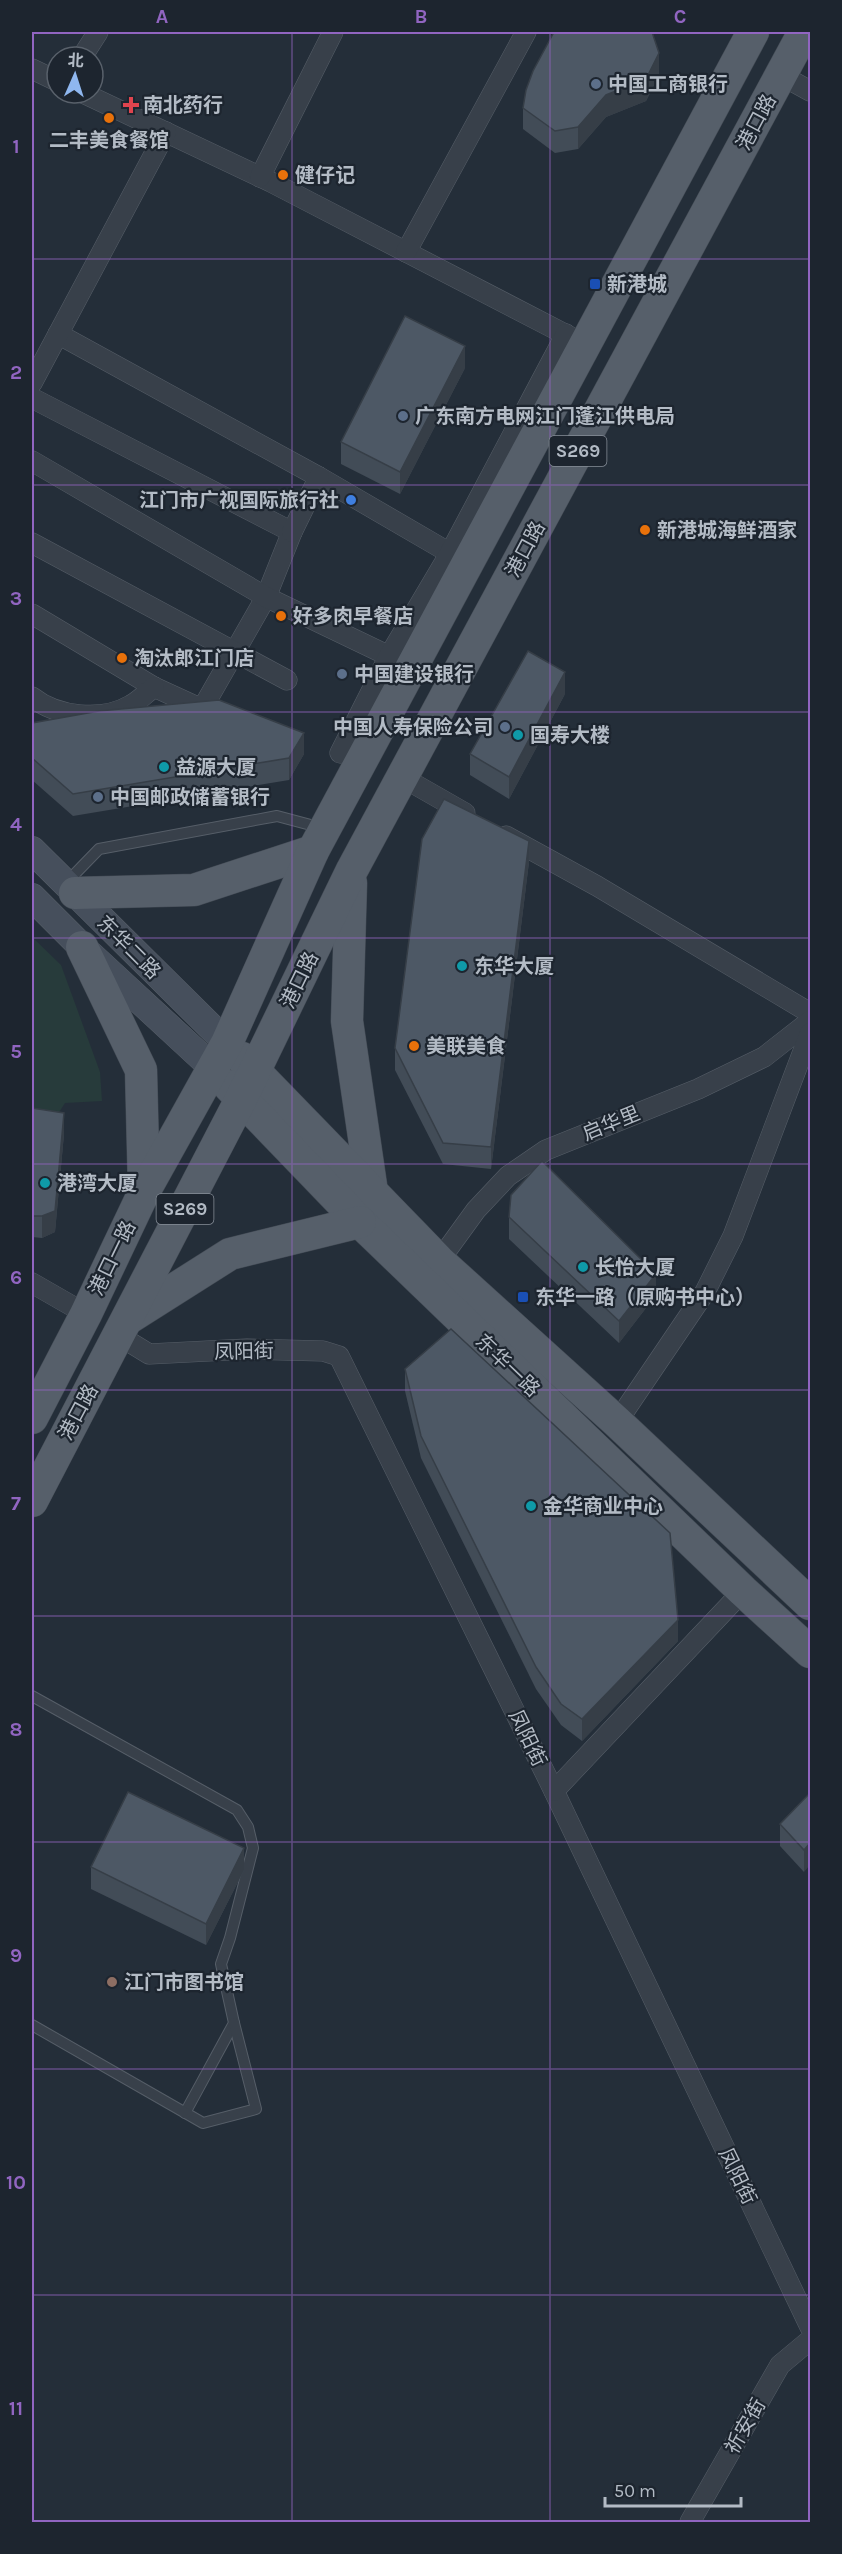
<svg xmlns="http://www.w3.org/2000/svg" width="842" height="2554" font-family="Karla,'Noto Sans SC',sans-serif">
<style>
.green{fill:#273b3b}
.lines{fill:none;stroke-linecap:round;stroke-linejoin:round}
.service-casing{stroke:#565e68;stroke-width:12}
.minor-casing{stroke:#565e68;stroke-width:21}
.secondary-casing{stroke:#565e68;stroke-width:28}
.primary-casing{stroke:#414953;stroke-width:33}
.service{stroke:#38404a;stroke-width:10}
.minor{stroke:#38404a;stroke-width:20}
.secondary{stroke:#464f5c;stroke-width:27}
.primary{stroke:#565f6a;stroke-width:32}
.wall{fill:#424c57}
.shaded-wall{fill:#363e47}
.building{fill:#4d5865;stroke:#363e47;stroke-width:1.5}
.grid{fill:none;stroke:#9165c1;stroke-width:1.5;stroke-opacity:0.55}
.service-dot{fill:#5c6f8a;stroke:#1d252f;stroke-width:2}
.health-dot{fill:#e0444e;stroke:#1d252f;stroke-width:2}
.food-dot{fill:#e8710a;stroke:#1d252f;stroke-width:2}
.transit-dot{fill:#1a4fb4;stroke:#1d252f;stroke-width:2}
.shop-dot{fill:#3f7fe0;stroke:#1d252f;stroke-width:2}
.culture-dot{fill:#0f9aa8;stroke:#1d252f;stroke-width:2}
.education-dot{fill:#8d6e63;stroke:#1d252f;stroke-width:2}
.labels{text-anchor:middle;stroke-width:4.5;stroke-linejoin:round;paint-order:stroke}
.shield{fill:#1d252f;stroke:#868e98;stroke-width:1.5}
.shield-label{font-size:18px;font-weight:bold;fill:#b3bbc5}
.poi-label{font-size:20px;font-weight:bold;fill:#b3bbc5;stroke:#1d252f;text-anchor:start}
.street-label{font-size:20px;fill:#b3bbc5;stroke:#1d252f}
.neatline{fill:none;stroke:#9165c1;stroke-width:2}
.grid-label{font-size:20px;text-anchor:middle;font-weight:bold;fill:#9165c1}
</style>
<rect width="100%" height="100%" fill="#242e39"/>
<polygon class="green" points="32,937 61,965 100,1072 102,1101 65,1103 54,1120 32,1122"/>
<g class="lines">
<g class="service-casing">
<g id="service">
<polyline points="66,883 99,849 277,816 322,828"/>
<polyline points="32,1696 237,1810 248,1827 253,1848 230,1938 221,1964 234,2023 185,2113"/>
<polyline points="32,2025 203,2123 256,2109 234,2023"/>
</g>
</g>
<g class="minor-casing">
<g id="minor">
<polyline points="82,57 98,32"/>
<polyline points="32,69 57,81"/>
<polyline points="781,75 810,91"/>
<polyline points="83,93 271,182 586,345"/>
<polyline points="260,177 333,32"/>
<polyline points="406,252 526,32"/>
<polyline points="58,334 319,477 460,559"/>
<polyline points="32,383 166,132"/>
<polyline points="32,398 292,532 266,597 202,709 154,687 32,614"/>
<polyline points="32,461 266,597 389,656"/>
<polyline points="292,532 319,477"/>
<polyline points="32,543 287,680"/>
<path d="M32 697C57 717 102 722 131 705 139 701 146 693 154 687"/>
<polyline points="340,753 389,656 450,553 566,334"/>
<polyline points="402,777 465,813"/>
<polyline points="506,836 597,886 810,1013"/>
<polyline points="439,1261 476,1210 508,1176 546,1150 698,1089 764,1057 810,1021"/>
<polyline points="32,1283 86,1314"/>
<polyline points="118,1335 149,1354 247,1349 323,1351 339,1356 554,1791 810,2327"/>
<polyline points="617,1422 705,1292 733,1236 810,1033"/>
<polyline points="554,1791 743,1591"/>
<polyline points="690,2522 780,2365 810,2340"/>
</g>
</g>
<g class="secondary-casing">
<g id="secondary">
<polyline points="32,850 227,1043"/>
<polyline points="32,897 82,947 214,1069"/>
</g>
</g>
<g class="primary-casing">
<g id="primary">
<polyline points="351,883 347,1021 372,1192"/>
<polyline points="75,893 194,890 313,851"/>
<polyline points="82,947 141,1070 144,1191"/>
<polyline points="242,1058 439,1261 617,1422 810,1604"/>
<polyline points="229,1086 360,1222 743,1591 810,1652"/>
<polyline points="129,1318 230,1254 360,1222"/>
<polyline points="32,1418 86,1314 144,1192 227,1043 313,851 753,32"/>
<polyline points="32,1501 241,1099 352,870 804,32"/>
</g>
</g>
<use href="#service" class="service"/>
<use href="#minor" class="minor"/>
<use href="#secondary" class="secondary"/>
<use href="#primary" class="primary"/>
</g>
<g class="wall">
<polygon points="659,75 646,101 606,117 578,149 555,153 523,129 523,108"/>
<polygon points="465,368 400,494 341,464 341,442"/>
<polygon points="565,694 509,799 470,775 470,754"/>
<polygon points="32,724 304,754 289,780 73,816 32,780"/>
<polygon points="529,862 491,1169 443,1164 395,1070 395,1048"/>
<polygon points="32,1108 64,1134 55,1232 42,1238 32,1237"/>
<polygon points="509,1217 656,1295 619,1343 509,1239"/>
<polygon points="405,1369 678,1641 582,1741 561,1725 536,1689 421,1458 405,1391"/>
<polygon points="810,1793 804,1872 780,1846 780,1824"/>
<polygon points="91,1867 244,1870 206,1945 91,1889"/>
</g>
<g class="shaded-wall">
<polygon points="659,53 659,75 646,101 606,117 578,149 578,127 606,95"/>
<polygon points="465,346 465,368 400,494 400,472"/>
<polygon points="565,672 565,694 509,799 509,777"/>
<polygon points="304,733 304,754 289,780 289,758"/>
<polygon points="529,841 529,862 491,1169 491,1147"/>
<polygon points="64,1113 64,1134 55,1232 42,1238 42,1216"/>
<polygon points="656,1274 656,1295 619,1343 619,1321"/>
<polygon points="678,1620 678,1641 582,1741 582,1719"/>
<polygon points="810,1843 810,1865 804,1872 804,1850"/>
<polygon points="244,1848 244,1870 206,1945 206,1924"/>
</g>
<g class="building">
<polygon points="554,32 652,32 659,53 646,79 606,95 578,127 555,131 523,108 526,90 533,71"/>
<polygon points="405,316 465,346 400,472 341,442"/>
<polygon points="528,651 565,672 509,777 470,754"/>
<polygon points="219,700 304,733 289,758 73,794 32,758 32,723 99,711"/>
<polygon points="444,799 529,841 491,1147 443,1143 395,1048 422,839"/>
<polygon points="32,1108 64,1113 55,1211 42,1216 32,1216"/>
<polygon points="542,1161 656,1274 619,1321 509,1217 511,1195"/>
<polygon points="451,1329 670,1533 678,1620 582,1719 561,1704 536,1667 421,1436 405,1369"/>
<polygon points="128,1792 244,1848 206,1924 91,1867"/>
<polygon points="810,1793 810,1843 804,1850 780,1824"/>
</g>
<path class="grid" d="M292 32V2522M550 32V2522M32 259H810M32 485H810M32 712H810M32 938H810M32 1164H810M32 1390H810M32 1616H810M32 1842H810M32 2069H810M32 2295H810"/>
<g class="service-dot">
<circle cx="596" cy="84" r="6"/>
<circle cx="403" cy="416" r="6"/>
<circle cx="342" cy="674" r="6"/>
<circle cx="505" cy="727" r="6"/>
<circle cx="98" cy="797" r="6"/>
</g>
<path class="health-dot" d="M128 96h6v6h6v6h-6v6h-6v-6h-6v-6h6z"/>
<g class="food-dot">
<circle cx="109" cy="118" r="6"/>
<circle cx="283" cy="175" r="6"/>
<circle cx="645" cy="530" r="6"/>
<circle cx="281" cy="616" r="6"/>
<circle cx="122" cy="658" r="6"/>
<circle cx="414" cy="1046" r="6"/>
</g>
<g class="transit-dot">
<rect x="589" y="278" width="12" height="12" rx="3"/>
<rect x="517" y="1291" width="12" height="12" rx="3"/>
</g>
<circle class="shop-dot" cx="351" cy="500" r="6"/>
<g class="culture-dot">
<circle cx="518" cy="735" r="6"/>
<circle cx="164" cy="767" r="6"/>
<circle cx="462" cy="966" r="6"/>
<circle cx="45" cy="1183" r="6"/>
<circle cx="583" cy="1267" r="6"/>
<circle cx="531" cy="1506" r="6"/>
</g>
<circle class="education-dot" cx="112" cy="1982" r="6"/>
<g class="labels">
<g class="shield">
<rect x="549.5" y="436" width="57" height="30" rx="4.5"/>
<rect x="156.5" y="1194" width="57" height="30" rx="4.5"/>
</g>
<g class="shield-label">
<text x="578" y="457">S269</text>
<text x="185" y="1215">S269</text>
</g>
<g class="poi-label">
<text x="608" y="91">中国工商银行</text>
<text x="143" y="112">南北药行</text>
<text x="109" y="147" text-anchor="middle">二丰美食餐馆</text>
<text x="295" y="182">健仔记</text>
<text x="607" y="291">新港城</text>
<text x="415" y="423">广东南方电网江门蓬江供电局</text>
<text x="339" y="507" text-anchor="end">江门市广视国际旅行社</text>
<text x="657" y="537">新港城海鲜酒家</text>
<text x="293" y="623">好多肉早餐店</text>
<text x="134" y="665">淘汰郎江门店</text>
<text x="354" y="681">中国建设银行</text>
<text x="493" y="734" text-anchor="end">中国人寿保险公司</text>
<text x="530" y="742">国寿大楼</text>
<text x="176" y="774">益源大厦</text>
<text x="110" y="804">中国邮政储蓄银行</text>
<text x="474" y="973">东华大厦</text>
<text x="426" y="1053">美联美食</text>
<text x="57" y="1190">港湾大厦</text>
<text x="595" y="1274">长怡大厦</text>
<text x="535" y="1304">东华一路（原购书中心）</text>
<text x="543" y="1513">金华商业中心</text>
<text x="124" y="1989">江门市图书馆</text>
</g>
<g class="street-label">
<text transform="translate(756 122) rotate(-62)" y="7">港口路</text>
<text transform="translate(525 549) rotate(-62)" y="7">港口路</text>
<text transform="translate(129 947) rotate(45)" y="7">东华二路</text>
<text transform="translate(299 980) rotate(-64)" y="7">港口路</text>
<text transform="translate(611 1123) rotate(-22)" y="7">启华里</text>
<text transform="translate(112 1258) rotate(-64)" y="7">港口一路</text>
<text transform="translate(244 1351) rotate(-1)" y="7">凤阳街</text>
<text transform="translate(508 1365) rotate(44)" y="7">东华一路</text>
<text transform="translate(78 1412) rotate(-62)" y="7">港口路</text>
<text transform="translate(528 1738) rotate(64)" y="7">凤阳街</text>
<text transform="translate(738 2176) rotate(64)" y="7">凤阳街</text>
<text transform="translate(745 2426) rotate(-60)" y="7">祈安街</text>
</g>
</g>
<rect width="842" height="2554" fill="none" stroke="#1d252f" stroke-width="66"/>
<g transform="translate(75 75) rotate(3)"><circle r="28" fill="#1d252f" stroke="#59616b" stroke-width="1.5"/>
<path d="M0-4.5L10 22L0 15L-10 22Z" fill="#8fb7ef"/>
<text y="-9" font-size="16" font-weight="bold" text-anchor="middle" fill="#b3bbc5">北</text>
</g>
<path d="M605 2497v9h136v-9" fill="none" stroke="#b3bbc5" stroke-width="3"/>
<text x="614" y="2497" font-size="18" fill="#b3bbc5" stroke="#1d252f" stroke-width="4.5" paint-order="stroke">50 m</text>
<rect x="33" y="33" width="776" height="2488" class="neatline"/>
<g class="grid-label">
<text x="162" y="23">A</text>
<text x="421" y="23">B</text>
<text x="680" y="23">C</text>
<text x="16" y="153">1</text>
<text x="16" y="379">2</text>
<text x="16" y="605">3</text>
<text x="16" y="831">4</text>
<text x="16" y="1058">5</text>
<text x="16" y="1284">6</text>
<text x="16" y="1510">7</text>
<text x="16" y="1736">8</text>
<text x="16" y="1962">9</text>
<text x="16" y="2189">10</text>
<text x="16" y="2415">11</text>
</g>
</svg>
